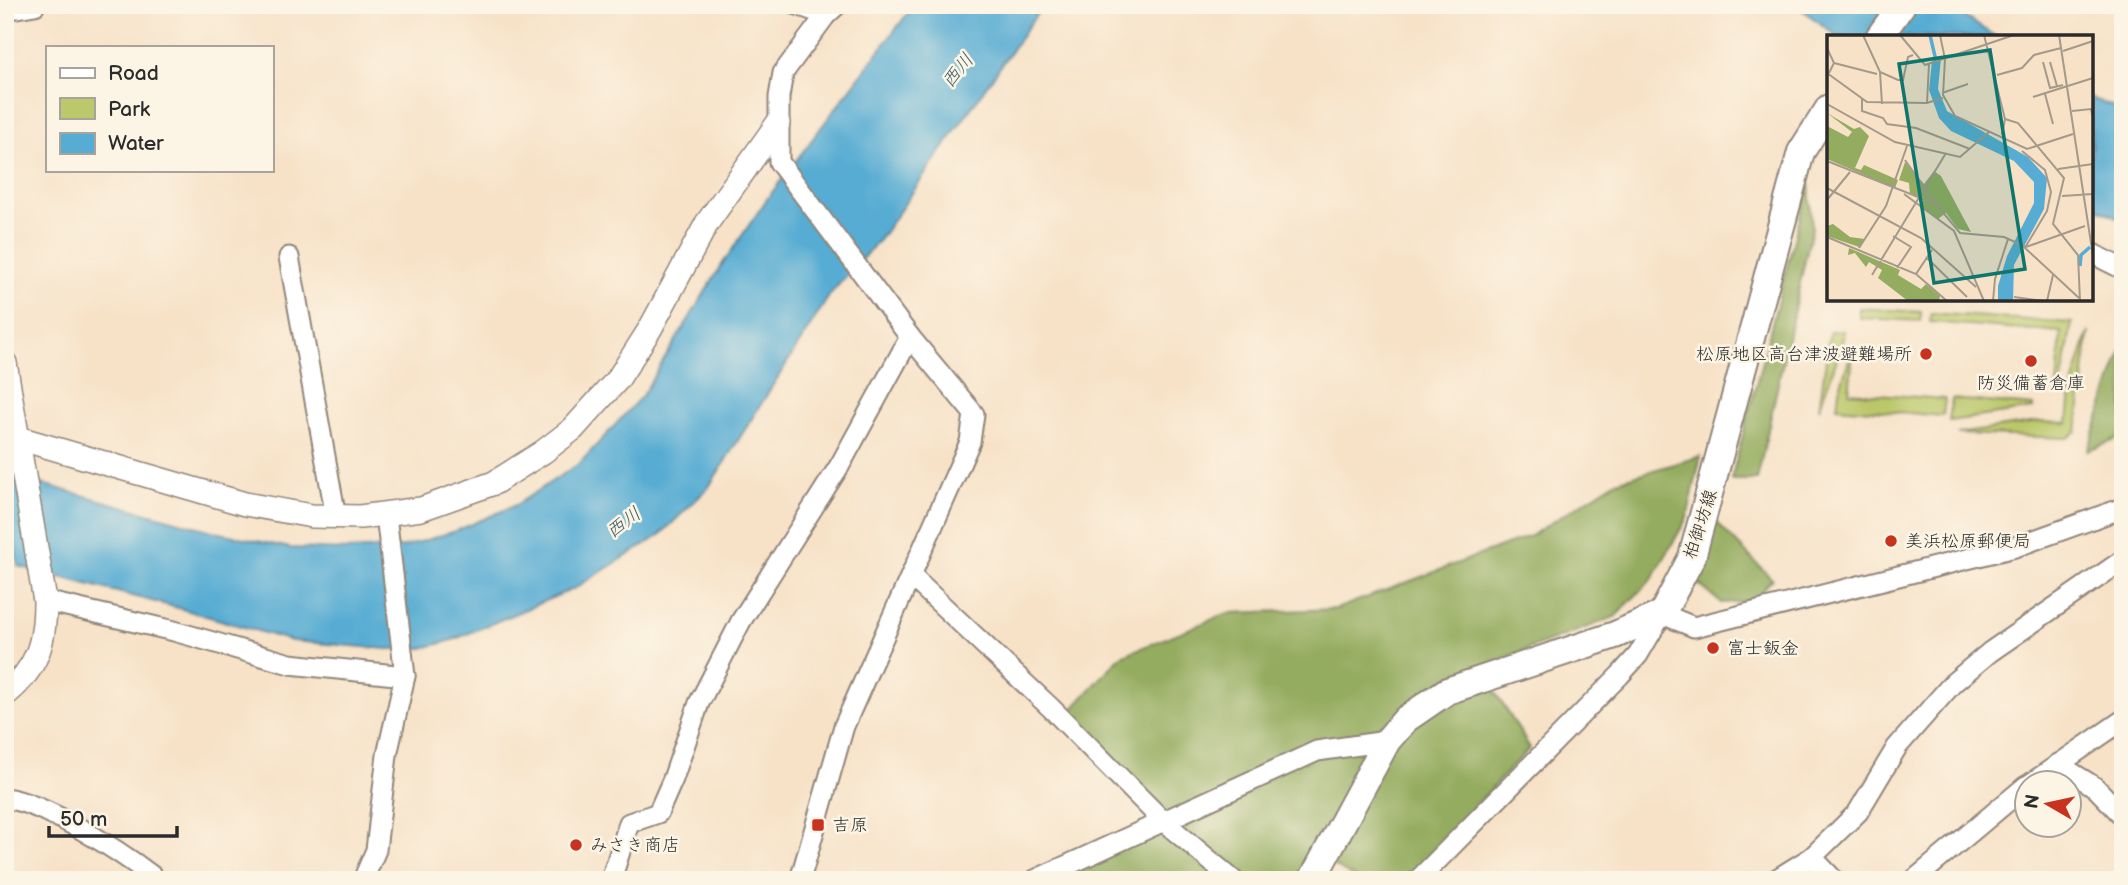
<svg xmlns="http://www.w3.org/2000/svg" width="2128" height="885" font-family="'Balsamiq Sans','Klee One',sans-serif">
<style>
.green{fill:#bbc86b;stroke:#737a4b;stroke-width:2}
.forest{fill:#94ac5f;stroke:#606c45;stroke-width:2}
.water{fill:#57acd3;stroke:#416c7f;stroke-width:2}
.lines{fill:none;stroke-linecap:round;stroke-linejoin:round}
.minor-casing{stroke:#91867a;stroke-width:23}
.tertiary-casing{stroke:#91867a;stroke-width:26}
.secondary-casing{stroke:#91867a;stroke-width:30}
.minor{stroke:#fff;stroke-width:19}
.tertiary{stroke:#fff;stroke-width:23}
.secondary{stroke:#fff;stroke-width:26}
.poi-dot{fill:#c8321e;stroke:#fcf5e5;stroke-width:2.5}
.labels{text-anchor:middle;stroke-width:5;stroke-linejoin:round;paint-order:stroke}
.poi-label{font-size:18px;fill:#2b2b2b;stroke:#fcf5e5;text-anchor:start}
.street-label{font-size:18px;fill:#2b2b2b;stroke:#fcf5e5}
.water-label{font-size:19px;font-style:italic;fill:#3a5866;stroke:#fcf5e5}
.inset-river{fill:none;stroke:#57acd3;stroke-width:3.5}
.inset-road{fill:none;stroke:#a59989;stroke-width:2}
.view{fill:#0f766e;fill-opacity:0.15;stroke:#0f766e;stroke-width:3.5}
.inset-edge{fill:none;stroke:#2b2b2b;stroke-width:3.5}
</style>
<rect width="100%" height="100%" fill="#fcf5e5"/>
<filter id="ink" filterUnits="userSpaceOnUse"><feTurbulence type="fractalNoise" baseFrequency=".0143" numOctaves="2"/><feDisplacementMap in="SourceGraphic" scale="14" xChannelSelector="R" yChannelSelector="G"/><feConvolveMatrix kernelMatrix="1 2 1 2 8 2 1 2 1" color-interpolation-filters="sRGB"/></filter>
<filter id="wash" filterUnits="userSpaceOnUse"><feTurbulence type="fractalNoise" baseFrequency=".00686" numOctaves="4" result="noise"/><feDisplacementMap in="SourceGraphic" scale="28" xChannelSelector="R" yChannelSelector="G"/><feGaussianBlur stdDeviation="1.57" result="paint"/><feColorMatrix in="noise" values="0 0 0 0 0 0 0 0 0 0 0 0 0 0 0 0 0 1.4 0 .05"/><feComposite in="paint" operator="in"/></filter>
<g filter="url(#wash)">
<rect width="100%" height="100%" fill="#f7e2c8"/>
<g class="green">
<polygon points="1859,308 1921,312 1920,321 1859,318"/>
<polygon points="1931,313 2072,323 2061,387 2057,387 2061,332 1930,322"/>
<polygon points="1830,331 1844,331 1842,344 1819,409"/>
<polygon points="2089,331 2077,432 2068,438 1957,434 2038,422 2068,423 2071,392"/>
<polygon points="1854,345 1849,392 1945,399 1943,416 1837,407 1839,390"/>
<polygon points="1952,399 2033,406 2033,409 1949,421"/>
</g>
<g class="forest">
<polygon points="1809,182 1812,228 1757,480 1731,480"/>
<polygon points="2123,345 2123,437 2088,451"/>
<polygon points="1701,456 1687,518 1653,578 1615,617 1480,667 1530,748 1405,880 1358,880 1311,852 1297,880 1047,880 1175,823 1066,716 1121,656 1228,613 1336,609 1530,536 1617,481"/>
<polygon points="1713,519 1772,579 1754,601 1721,603 1697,583"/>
</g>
<g class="water">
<polygon points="914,5 1043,5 880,239 831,293 708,488 659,536 573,589 453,640 423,648 387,649 292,641 182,609 18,566 6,474 216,532 290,548 347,550 404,547 458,530 516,505 580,463 642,396 721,266 767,199"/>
<polygon points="1796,5 1946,5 1996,37 1838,37"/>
<polygon points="2091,98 2123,111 2123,220 2091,205"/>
</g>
</g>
<g filter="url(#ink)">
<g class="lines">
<g class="minor-casing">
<g id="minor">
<polyline points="797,5 826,15"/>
<polyline points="5,10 35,5"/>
<polyline points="2091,253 2123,269"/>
<polyline points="289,257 336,517"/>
<polyline points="911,576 1051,708 1162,820 1233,880"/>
<polyline points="45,601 174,631 290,664 405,676"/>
<polyline points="2058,764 2095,787 2123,816"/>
<polyline points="2030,784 2123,720"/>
<path d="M5 798C47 804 118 850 152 876V880"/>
<polyline points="1812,857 1834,880"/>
<polyline points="363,880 376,850 387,755 405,676 386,515"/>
<polyline points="611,880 629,823 658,813 673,779 699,703 741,621 840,465 910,337"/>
<polyline points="800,880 844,726 970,442 974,414 910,337 779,162 779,97 783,73 826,15 837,5"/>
<polyline points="1035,880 1317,751 1387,741"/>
<polyline points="1418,880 1620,675 1638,655 1662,614 1694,627 2015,547 2123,508"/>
<polyline points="1775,880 1812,857 1858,812 1897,747 1953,683 1990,652 2123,560"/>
<polyline points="1914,880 2026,786"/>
</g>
</g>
<g class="tertiary-casing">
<g id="tertiary">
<path d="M5 363 45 601C45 642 38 668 5 695"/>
<polyline points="5,438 18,438 245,504 312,516 360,517 421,509 494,483 543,452 573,429 618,379 650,329 707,223 778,123"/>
</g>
</g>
<g class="secondary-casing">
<g id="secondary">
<polyline points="1879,37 1902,5"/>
<polyline points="1312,880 1387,741 1406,719 1447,691 1615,635 1662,614 1692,557 1801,152 1829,108"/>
</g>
</g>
<use href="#minor" class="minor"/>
<use href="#tertiary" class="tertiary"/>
<use href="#secondary" class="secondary"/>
</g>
</g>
<g class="poi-dot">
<circle cx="1926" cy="354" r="7"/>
<circle cx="2031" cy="361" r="7"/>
<circle cx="1891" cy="541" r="7"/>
<circle cx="1713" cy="648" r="7"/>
<rect x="811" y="818" width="14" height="14" rx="3.5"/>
<circle cx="576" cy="845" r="7"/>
</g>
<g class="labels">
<g class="poi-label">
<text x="1912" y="360" text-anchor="end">松原地区高台津波避難場所</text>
<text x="2031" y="389" text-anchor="middle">防災備蓄倉庫</text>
<text x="1905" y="547">美浜松原郵便局</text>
<text x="1727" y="654">富士鈑金</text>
<text x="832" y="831">吉原</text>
<text x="590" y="851">みさき商店</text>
</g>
<g class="street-label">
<text transform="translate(1700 524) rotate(-72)" y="6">柏御坊線</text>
</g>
<g class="water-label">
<text transform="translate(957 70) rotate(-51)" y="7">西川</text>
<text transform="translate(623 522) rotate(-37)" y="7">西川</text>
</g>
</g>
<g transform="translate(1827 35)">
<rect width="266" height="266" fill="#f7e2c8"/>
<path d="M0 78 27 94 33 92 42 101 28 133 34 135 37 130 71 145 68 153 0 124V91L21 102 25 97ZM78 127 97 149 107 136 114 141 144 197 131 194 119 178 111 184 93 172 97 163 83 159 82 148 72 145ZM6 189 23 202 38 204 32 212 0 201V191ZM22 213 73 235 71 240 94 254 99 249 113 261 112 266H81L51 243 55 235 42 227 39 232 28 218 21 220Z" fill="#94ac5f"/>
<path d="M114 23 111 54 120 76 201 122 220 143 217 174 187 230 186 266H171V251L180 221 207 168V147L187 126 124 96 112 83 102 55 105 26Z" fill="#57acd3"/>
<path class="inset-river" d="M103 0 110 30M253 231 254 220 263 212"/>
<path class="inset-road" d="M36 0 53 37 71 45H76L81 22 86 20M73 0 98 30 187 0M113 0 118 24 116 60 128 81 200 114 246 99M157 0 178 84 175 100M232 0 266 221M0 13 7 28 2 38M236 16 266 6M216 27 223 53 236 50M223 27 230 51M7 28 50 39M53 37 55 69M0 38 40 67 100 68 116 63M170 40 195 33 207 20 234 13M115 58 141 49M218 59 226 89M206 62 266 43M35 63V76L56 83 60 89 89 93 143 114M100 68 102 29M0 69 68 107 133 122 162 97M245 76 264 74 266 83M178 84 191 88 237 143 226 189 251 220 253 266M195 116 218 135 224 157 220 176 199 211M78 125 109 169M0 126 109 169 133 198 177 202 199 212 258 191M231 134 266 129M0 153 94 203 149 252M77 159 127 196 157 266M235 161 266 159M0 165 23 137M66 201 84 212 70 233M0 202 89 239 120 266M197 212 252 263M32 213 59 171 80 111M99 222 140 262M89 239 105 215M45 240 119 118M187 262 217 266M166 266 168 244 181 204M220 266 226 240"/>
<path class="view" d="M163 15 198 234 107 248 72 29Z"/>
<rect width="266" height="266" class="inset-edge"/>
</g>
<rect width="2128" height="885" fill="none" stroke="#fcf5e5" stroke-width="28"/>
<rect x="46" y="46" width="228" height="126" fill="#fcf5e5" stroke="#a8a49b" stroke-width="2"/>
<rect x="60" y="68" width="35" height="10" fill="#ffffff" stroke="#a8a49b" stroke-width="2"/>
<text x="108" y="80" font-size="21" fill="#2b2b2b">Road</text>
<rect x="60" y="98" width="35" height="21" fill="#bbc86b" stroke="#a8a49b" stroke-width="2"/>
<text x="108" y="116" font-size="21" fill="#2b2b2b">Park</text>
<rect x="60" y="133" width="35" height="21" fill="#57acd3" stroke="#a8a49b" stroke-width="2"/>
<text x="108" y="150" font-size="21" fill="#2b2b2b">Water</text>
<g transform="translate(2048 804) rotate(279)"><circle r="33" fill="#fcf5e5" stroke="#a8a49b" stroke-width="2"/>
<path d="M0-5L12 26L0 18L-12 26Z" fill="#c8321e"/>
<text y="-10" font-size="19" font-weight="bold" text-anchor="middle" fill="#2b2b2b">N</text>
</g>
<path d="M49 826v10h128v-10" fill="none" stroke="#2b2b2b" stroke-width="3.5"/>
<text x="60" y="826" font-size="21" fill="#2b2b2b" stroke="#fcf5e5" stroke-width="5" paint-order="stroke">50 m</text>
</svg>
